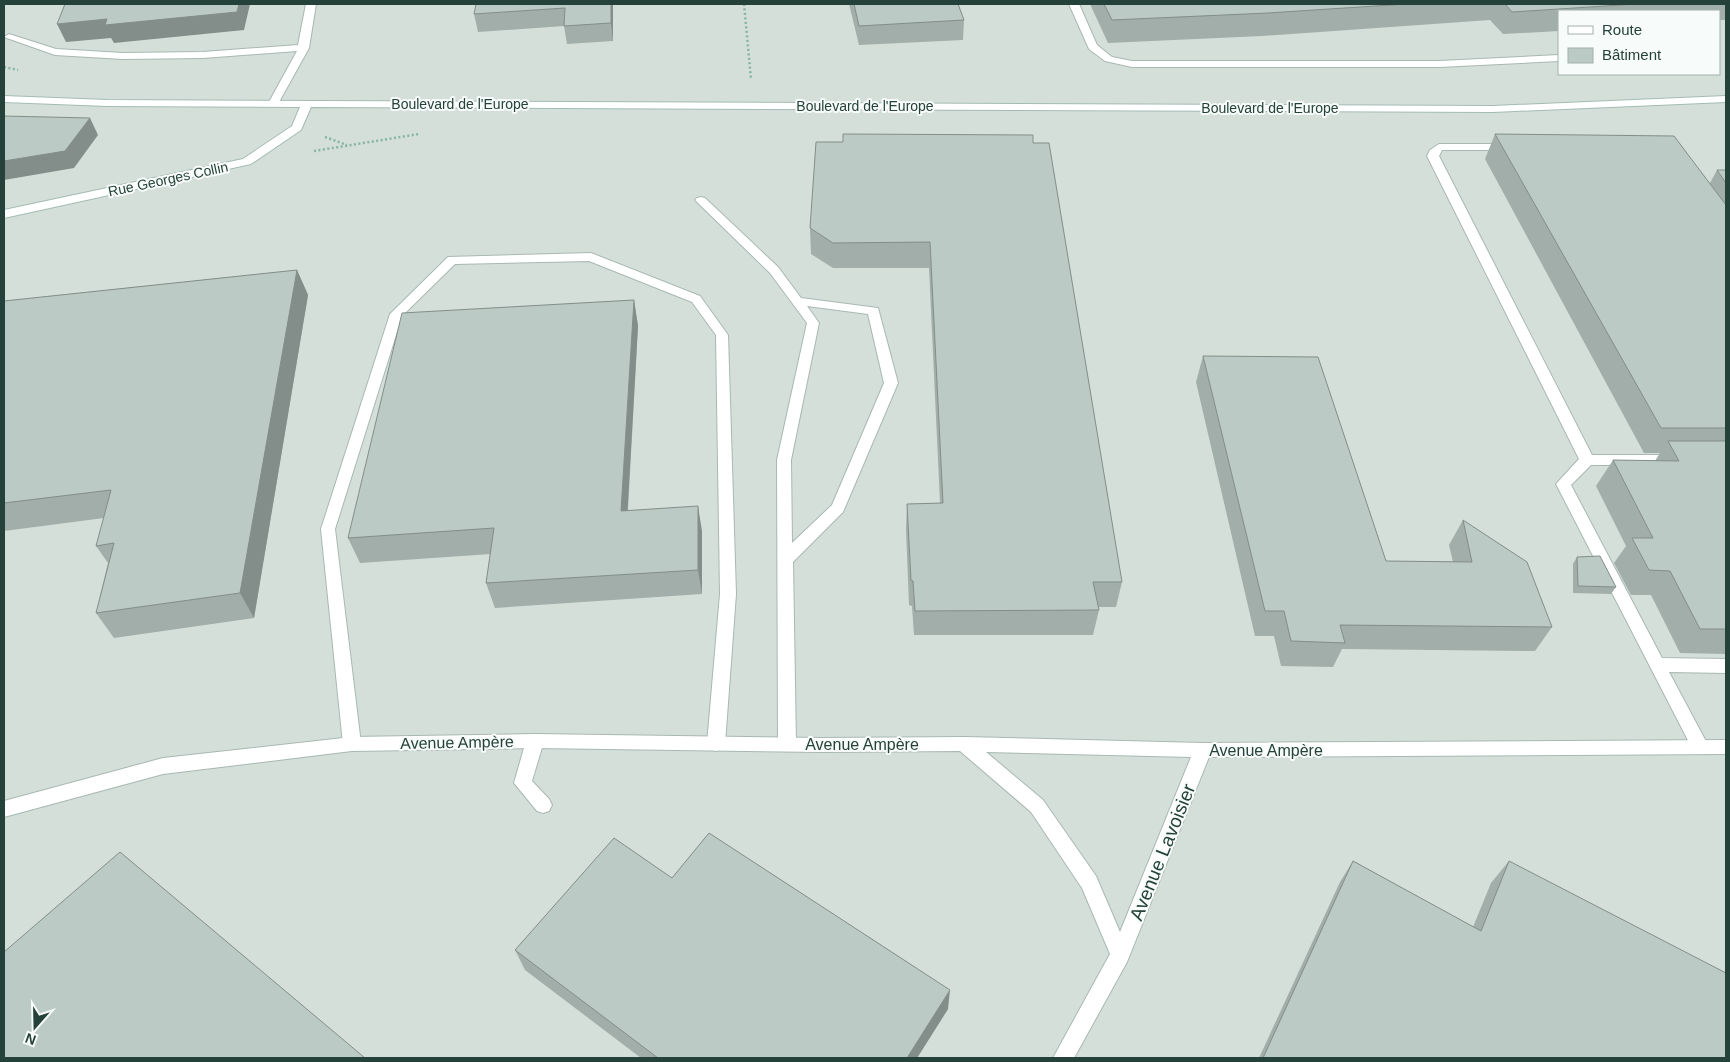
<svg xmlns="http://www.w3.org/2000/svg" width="1730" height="1062" font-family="Arial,sans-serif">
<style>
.built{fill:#d4dfda;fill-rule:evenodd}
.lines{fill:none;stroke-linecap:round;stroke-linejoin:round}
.lane-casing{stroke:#a8b8b2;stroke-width:2}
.street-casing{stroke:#a8b8b2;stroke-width:2}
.secondary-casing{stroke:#a4bbb3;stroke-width:2}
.path{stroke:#86b3a5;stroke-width:2.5;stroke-dasharray:2 2.5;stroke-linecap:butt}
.lane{fill:#fff;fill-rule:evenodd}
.street{fill:#fff;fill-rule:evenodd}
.secondary{fill:#fff;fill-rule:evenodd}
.wall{fill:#a1aea9}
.shaded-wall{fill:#838d89}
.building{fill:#bbcac4;stroke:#838d89}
.labels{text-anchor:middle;stroke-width:4;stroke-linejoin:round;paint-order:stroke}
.far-street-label{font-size:14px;fill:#24423a;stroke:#f7fbf9}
.street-label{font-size:16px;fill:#24423a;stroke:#f7fbf9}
.near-street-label{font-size:19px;fill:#24423a;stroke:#f7fbf9}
</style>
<rect width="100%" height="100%" fill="#e6efeb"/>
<path class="built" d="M4 4H1726V1058H4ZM1559 11H1719V74H1559Z"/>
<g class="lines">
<g class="lane-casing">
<g id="lane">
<polygon points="306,4 316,4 309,48 279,102 274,105 269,102 297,51 203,58 123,59 55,55 4,37 9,34 56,49 123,53 203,52 298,45"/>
<polygon points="1069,4 1079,4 1097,45 1112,57 1132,61 1439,61 1559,55 1559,61 1439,67 1132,67 1105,61 1089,49"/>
<polygon points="1439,144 1510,144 1516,147 1510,150 1442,150 1439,156 1592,455 1675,455 1680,456 1682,460 1680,464 1675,465 1591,465 1571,485 1662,658 1726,659 1726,673 1669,672 1709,747 1706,752 1700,754 1694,752 1556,484 1579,459 1427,156 1430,150"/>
<path d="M701 197 705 198 778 267 801 298 878 308 898 383 843 512 793 562 796 744 793 749 787 751 781 749 778 744 777 460 807 323 770 273 697 202 695 200 697 198ZM807 306 868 314 884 383 832 505 792 543 791 460 819 323Z"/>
<polygon points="591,253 700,296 728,335 736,594 725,744 722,749 716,751 710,749 707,744 720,594 716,335 692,302 589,261 455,264 402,316 335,529 361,744 358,749 352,751 346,749 343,744 321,529 390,314 448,257"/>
<polygon points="535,734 541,736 544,741 532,781 549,799 552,805 549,811 543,813 537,811 514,783 526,741 529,736"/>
</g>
</g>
<g class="street-casing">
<path id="street" d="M535 734 822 738 964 737 1203 743 1726 740V754L1209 757 1127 962 1074 1058H1053L1110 954 1082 888 1031 812 960 751 822 752 535 748 352 751 163 774 4 817V801L163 758 352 737ZM986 752 1191 757 1120 932 1096 876 1043 800Z"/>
</g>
<g class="secondary-casing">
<polygon id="secondary" points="4,96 107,100 1493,106 1726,96 1726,102 1493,112 311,107 301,130 251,164 4,218 4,210 243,159 292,126 300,107 107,106 4,102"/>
</g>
<g class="path">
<polyline points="744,4 751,79"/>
<polyline points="4,67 18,70"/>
<polyline points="325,137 347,145"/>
<polyline points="314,151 419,134"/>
</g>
<use href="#lane" class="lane"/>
<use href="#street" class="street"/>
<use href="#secondary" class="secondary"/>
</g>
<g class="wall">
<polygon points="613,4 613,41 567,44 564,26 478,32 474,14"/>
<polygon points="849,4 958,4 964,20 963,40 859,45"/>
<polygon points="1090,4 1726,4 1726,20 1719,20 1719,11 1559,11 1559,31 1503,34 1490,20 1262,36 1108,43"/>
<polygon points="1495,134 1710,183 1717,170 1726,170 1726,654 1680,653 1651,595 1631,595 1614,563 1626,546 1596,486 1613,460 1655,461 1660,453 1644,453 1485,159"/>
<polygon points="1033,143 1122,582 1116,607 1098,607 1099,610 1093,635 914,635 912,606 909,605 906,529 907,504 940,503 929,268 833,268 811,254 810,228"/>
<polygon points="297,270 308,295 254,618 114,638 96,613 108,563 96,546 104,518 4,531 4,301"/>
<polygon points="634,300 638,326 628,510 702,531 702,594 495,608 486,583 491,554 360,563 348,538"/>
<polygon points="1203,356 1386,561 1453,562 1449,545 1463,520 1552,627 1535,651 1342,649 1333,667 1281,666 1274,636 1255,636 1196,382"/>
<polygon points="1577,557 1616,587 1611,594 1573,593 1573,564"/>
<polygon points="1353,861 1473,927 1491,883 1509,861 1726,1058 1259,1058 1340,882"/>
<polygon points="672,878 948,1009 917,1058 641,1058 525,970 515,950"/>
</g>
<g class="shaded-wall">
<polygon points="239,4 250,4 244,30 114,43 111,38 66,42 57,24"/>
<polygon points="611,4 613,4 613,41 611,23"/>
<polygon points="90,118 98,135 74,168 4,180 4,161"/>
<polygon points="297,270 308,295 254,618 240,593"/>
<polygon points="634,300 638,326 626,536 621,511"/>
<polygon points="698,506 702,531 702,594 698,570"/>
<polygon points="950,990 948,1009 917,1058 907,1058"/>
</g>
<g class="building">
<polygon points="65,4 239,4 237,12 105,25 107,19 57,24"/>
<polygon points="476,4 611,4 611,23 564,26 565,8 474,14"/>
<polygon points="854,4 958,4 964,20 859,26"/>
<polygon points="1104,4 1406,4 1268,13 1112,20"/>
<polygon points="1505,4 1636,4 1512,12"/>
<polygon points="4,116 90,118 65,151 4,161"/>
<polygon points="843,134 1033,135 1033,143 1049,143 1122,582 1093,582 1099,610 915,611 913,581 911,580 907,504 943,503 930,242 833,243 810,228 816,142 843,142"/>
<polygon points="1495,134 1674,136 1726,205 1726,428 1661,428"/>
<polygon points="1717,170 1726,170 1726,183"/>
<polygon points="297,270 240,593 96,613 114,543 96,546 111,490 4,503 4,301"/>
<polygon points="634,300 621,511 698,506 698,570 486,583 494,528 348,538 402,313"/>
<polygon points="1203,356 1318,357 1386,561 1472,562 1463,520 1527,562 1552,627 1340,625 1345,643 1291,641 1284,611 1265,611"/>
<polygon points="1668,441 1726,441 1726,629 1700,629 1670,571 1649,570 1632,538 1653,538 1613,460 1679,461"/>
<polygon points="1600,556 1616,587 1578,586 1577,557"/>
<polygon points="709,833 950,990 907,1058 658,1058 515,950 614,838 672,878"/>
<polygon points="120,852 365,1058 4,1058 4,952"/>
<polygon points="1353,861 1481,931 1509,861 1726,973 1726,1058 1263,1058"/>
</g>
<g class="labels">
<g class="far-street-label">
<text x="460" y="109">Boulevard de l'Europe</text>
<text x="865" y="111">Boulevard de l'Europe</text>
<text x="1270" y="113">Boulevard de l'Europe</text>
<text transform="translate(168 179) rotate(-12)" y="5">Rue Georges Collin</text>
</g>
<g class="street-label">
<text transform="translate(457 742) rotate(-1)" y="6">Avenue Ampère</text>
<text x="862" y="750">Avenue Ampère</text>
<text x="1266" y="756">Avenue Ampère</text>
</g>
<g class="near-street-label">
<text transform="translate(1162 852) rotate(-68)" y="7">Avenue Lavoisier</text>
</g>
</g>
<rect width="1730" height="1062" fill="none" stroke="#24423a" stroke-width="10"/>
<rect x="1558" y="10" width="162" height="65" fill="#f7fbf9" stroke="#a3b1ad"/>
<rect x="1568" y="26" width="25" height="8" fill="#ffffff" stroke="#a3b1ad"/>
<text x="1602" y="35" font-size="15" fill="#24423a">Route</text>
<rect x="1568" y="48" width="25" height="15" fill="#bbcac4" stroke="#a3b1ad"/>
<text x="1602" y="60" font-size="15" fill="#24423a">Bâtiment</text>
<g transform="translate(35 1027) rotate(200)" stroke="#f7fbf9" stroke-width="4" paint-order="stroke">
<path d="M0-4L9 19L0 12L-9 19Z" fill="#24423a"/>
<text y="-8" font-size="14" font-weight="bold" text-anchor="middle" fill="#24423a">N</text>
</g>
</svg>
